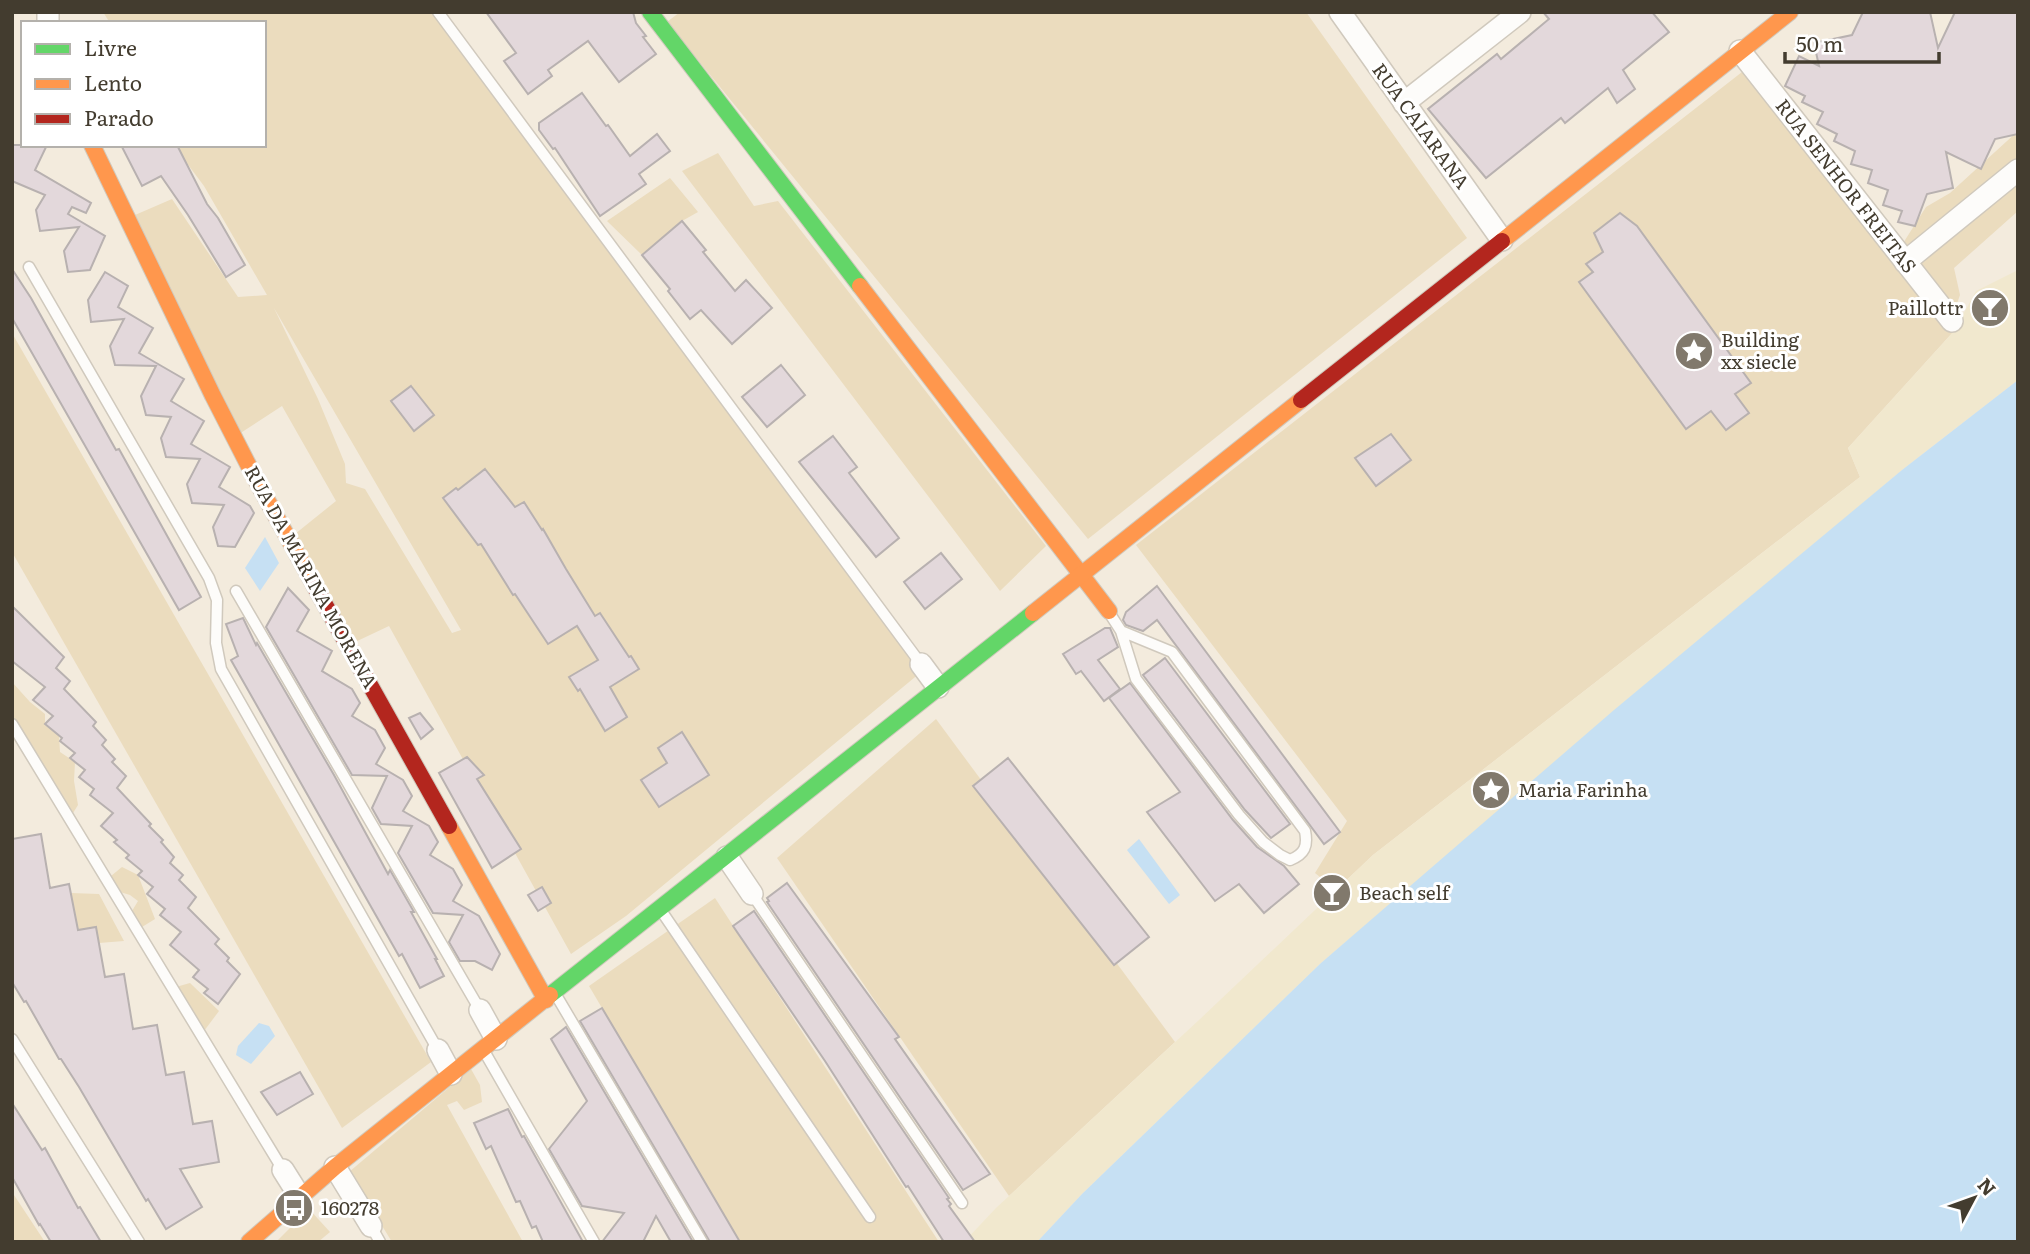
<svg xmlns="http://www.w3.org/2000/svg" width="2030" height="1254" font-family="Literata,serif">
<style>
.green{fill:#ebdcbe;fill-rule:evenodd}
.sand{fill:#f1e8ce}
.water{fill:#c6e0f3}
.building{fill:#e3d8db;stroke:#b8b1b0;stroke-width:2}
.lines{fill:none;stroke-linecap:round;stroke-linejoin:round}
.lane-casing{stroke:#d0c9bd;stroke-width:13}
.street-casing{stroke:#d0c9bd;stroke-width:24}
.fast-casing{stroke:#d0c9bd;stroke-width:18}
.slow-casing{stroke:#d0c9bd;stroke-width:18}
.jam-casing{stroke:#d0c9bd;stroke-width:18}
.lane{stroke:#fdfcfa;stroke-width:10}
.street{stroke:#fdfcfa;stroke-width:21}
.fast{stroke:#63d668;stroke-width:16}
.slow{stroke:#ff974d;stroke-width:16}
.jam{stroke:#b3261e;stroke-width:16}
.labels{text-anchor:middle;stroke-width:6;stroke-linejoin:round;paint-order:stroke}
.street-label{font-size:19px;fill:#433c2f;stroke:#fff}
.poi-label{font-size:19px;fill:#433c2f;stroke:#fff;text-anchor:start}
</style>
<rect width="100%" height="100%" fill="#f3ebdd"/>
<g class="green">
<path d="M103 12H431L598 228 920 673 626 916 571 954 389 626 353 643 295 534 336 501 282 406 239 434 135 215 172 199 238 297 267 295 204 186 186 162 177 145H264V23H110ZM274 308 461 630 452 633 365 489 346 483 345 464 318 399Z"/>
<polygon points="680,12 1306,12 1467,238 1088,539 667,22"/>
<polygon points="1751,65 1954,331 1848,448 1860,477 1373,855 1336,890 1315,873 1347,821 1136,545"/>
<polygon points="2018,131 2018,211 1954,268 1960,295 1955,309 1900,248 1926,207 1950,193"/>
<polygon points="718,153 754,206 778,201 1046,546 1000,591 682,171"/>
<polygon points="670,178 698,212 682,221 642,255 607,221"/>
<polygon points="12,333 431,1062 342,1128 12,552"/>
<polygon points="12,682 30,702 45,714 45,725 59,736 60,752 75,762 74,781 78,805 73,813 49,777 12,714"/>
<polygon points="936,719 1175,1042 1009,1196 777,858"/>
<polygon points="122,867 138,875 155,919 142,927 132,911 138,901 130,895 120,892 111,876"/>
<polygon points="71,893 99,894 124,941 99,943 96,927 80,930 77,926"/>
<polygon points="715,898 939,1242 740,1242 589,986"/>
<polygon points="190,983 219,1011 204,1031 176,987"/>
<polygon points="471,1069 480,1085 482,1102 464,1110 457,1101 447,1105 523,1242 392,1242 349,1172"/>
<polygon points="12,1192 45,1242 12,1242"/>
<polygon points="309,1209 330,1232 318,1242 276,1242"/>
</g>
<polygon class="sand" points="2018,270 2018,380 1902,470 1321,963 1082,1194 1037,1242 964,1242 996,1208 1199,1020 1373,855 1860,477 1848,448 1954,331 1976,291"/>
<g class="water">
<polygon points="2018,380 2018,1242 1037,1242 1082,1194 1321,963 1614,710 1902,470"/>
<polygon points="265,537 279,563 260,591 245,568"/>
<polygon points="1139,839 1180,895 1169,904 1127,850"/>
<polygon points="259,1023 269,1026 275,1036 251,1064 236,1055 238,1046"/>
</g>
<g class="building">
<polygon points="486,12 633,12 636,23 646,36 643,37 656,54 619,82 588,41 548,70 552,76 528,94 504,61 516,53"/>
<polygon points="1543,12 1652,12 1669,32 1623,70 1635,89 1617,103 1608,88 1565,123 1561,118 1486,178 1428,109 1497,54 1501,59 1549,19"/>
<polygon points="1863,12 1930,12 1938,48 1955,12 2018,12 2018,134 1995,139 1981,169 1946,152 1953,188 1927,194 1915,226 1898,222 1902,211 1883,205 1888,190 1868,183 1872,170 1851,164 1855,151 1834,141 1837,134 1817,124 1823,112 1802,102 1805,96 1785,86 1799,56 1819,66 1814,43 1852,35"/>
<polygon points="582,93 606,126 608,125 630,156 657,134 670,151 639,174 646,184 600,216 555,148 553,149 539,130 539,123"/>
<polygon points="12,145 47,145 35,170 91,203 86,213 72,207 68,214 105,236 90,270 68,272 64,251 79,227 40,231 36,210 45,195 12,181"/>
<polygon points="121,145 177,145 207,204 218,218 245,265 226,277 188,215 161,176 142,186"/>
<polygon points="1620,213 1637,226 1751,383 1735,394 1749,413 1726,430 1711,411 1686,429 1579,282 1593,272 1586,264 1603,252 1594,233"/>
<polygon points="682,221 706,250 703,252 735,291 746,280 772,308 732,344 701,310 690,319 668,291 670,289 642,255"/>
<polygon points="12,269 31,298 116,450 119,449 201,597 179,610 12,318"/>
<polygon points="105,272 128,286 118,307 153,328 139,353 184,379 171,401 204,421 191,444 230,467 219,487 250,506 254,513 235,547 218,546 213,527 224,505 192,503 187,484 200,459 166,457 161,438 171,417 146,415 141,396 156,366 115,365 110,346 124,319 91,322 88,300"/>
<polygon points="781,365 805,395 767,427 742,397"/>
<polygon points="411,386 434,415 414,431 391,401"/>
<polygon points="1391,434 1411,460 1376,486 1355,458"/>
<polygon points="833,436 857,467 849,473 899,538 876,557 799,462"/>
<polygon points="485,469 515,507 524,502 542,530 543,529 566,569 595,616 600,613 629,657 631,656 639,669 610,687 627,717 605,731 580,689 578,691 569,677 598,660 577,626 548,644 515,594 513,595 481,544 478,545 443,498 456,488 458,490"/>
<polygon points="941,553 962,579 925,609 904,582"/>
<polygon points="1157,586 1340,832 1324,844 1157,620 1143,631 1126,625 1123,620 1126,612"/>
<polygon points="288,588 309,610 297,631 332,651 322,671 352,689 360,703 352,716 375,730 385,748 376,764 403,780 412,796 403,811 429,826 438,842 430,855 453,869 462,885 453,901 479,916 500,954 492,970 475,961 460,961 449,942 463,915 433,913 398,853 412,826 381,824 372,808 387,776 352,775 266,627"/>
<polygon points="12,606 64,657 56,668 70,681 64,689 96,722 93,726 106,740 102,745 115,759 112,762 126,776 117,788 151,824 149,826 163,840 161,842 174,857 170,863 183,875 179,880 196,897 188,908 219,939 215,944 229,958 227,961 240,974 218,1004 204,993 208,989 193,977 199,970 170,945 181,932 160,915 165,909 147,894 153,887 138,875 142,871 126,858 129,855 114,842 117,840 101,826 113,813 90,795 94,789 79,777 85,770 70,758 75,753 60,741 62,738 45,724 53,716 33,700 45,687 12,661"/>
<polygon points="243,618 256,645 257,643 334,775 388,874 390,870 414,912 411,912 437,959 435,959 444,976 420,988 402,954 399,956 231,660 238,656 226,624"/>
<polygon points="1105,628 1110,628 1118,647 1098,660 1120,689 1104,701 1081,671 1076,674 1063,654"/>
<polygon points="1165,658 1290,824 1271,838 1245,810 1143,675"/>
<polygon points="1130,683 1233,820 1257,847 1284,866 1299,884 1264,913 1239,884 1215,901 1147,812 1180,792 1109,698"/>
<polygon points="420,713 433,729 421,739 409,718"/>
<polygon points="682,732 709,775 659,807 641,780 667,763 658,748"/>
<polygon points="467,757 484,775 477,779 521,849 492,868 439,773"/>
<polygon points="1008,758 1149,937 1114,965 973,786"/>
<polygon points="41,834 50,888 69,884 78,930 96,927 105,977 124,974 133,1029 157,1025 166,1075 184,1072 193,1124 212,1121 219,1162 180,1169 202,1207 166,1229 148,1199 146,1201 79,1087 61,1059 59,1059 26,1001 24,1002 12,982 12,839"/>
<polygon points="787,883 899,1037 895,1039 990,1174 963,1190 767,902 769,901 767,898"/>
<polygon points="542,887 551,903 538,911 528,895"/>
<polygon points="754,911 949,1198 947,1199 951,1204 949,1206 975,1242 944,1242 908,1186 906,1187 825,1061 733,926"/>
<polygon points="602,1008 649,1087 740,1242 710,1242 580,1021"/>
<polygon points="566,1027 693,1242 671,1242 656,1216 643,1242 602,1242 624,1213 582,1206 549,1149 587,1101 551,1039"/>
<polygon points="300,1072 313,1094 277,1115 261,1092"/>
<polygon points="12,1103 42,1150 45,1148 78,1208 80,1207 101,1242 51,1242 40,1224 39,1225 12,1177"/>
<polygon points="508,1109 522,1137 524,1136 583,1242 543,1242 536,1226 532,1228 520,1201 516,1202 491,1146 486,1149 474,1123"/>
</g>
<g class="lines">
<g class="lane-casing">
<g id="lane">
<polyline points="438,12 921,664"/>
<polyline points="29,267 209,578 217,600 216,643 221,669 438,1050"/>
<polyline points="236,591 480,1010"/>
<path d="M1110 614 1121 631 1136 679 1239 815 1263 842 1280 855 1290 860C1305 854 1308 846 1305 831L1172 652 1121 631"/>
<polyline points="12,724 283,1170"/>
<polyline points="752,894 962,1203"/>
<polyline points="660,909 870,1217"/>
<polyline points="556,995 702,1242"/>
<polyline points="12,1039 139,1242"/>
<polyline points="484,1051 594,1242"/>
<polyline points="371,1226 380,1242"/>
</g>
</g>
<g class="street-casing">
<g id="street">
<polyline points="48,12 48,23"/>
<polyline points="1340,12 1502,240"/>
<polyline points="1740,51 1952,321"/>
<polyline points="1404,103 1520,12"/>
<polyline points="1905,262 2018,170"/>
<polyline points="921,664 938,687"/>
<polyline points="727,857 752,894"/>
<polyline points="480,1010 496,1039"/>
<polyline points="438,1050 451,1074"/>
<polyline points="335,1167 371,1226"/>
<polyline points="283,1170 300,1197"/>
</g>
</g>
<g class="fast-casing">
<g id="fast">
<polyline points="650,12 860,286"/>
<polyline points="550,995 1033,613"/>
</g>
</g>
<g class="slow-casing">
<g id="slow">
<polyline points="92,145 213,396 256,480 314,585"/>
<polyline points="1502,241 1790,12"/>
<polyline points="860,286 1109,611"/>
<polyline points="1033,613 1301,400"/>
<polyline points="449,826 546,1000"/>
<polyline points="249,1242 335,1167 550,995"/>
</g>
</g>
<g class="jam-casing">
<g id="jam">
<polyline points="1301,400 1502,241"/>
<polyline points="314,585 449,826"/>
</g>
</g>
<use href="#lane" class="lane"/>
<use href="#street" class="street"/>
<use href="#fast" class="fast"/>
<use href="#slow" class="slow"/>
<use href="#jam" class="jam"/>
</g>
<defs>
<g id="bar-disc" transform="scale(2.0125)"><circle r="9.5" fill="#81796c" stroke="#fff"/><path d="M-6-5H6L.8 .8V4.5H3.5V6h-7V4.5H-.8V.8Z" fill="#fff"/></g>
<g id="sight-disc" transform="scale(2.0125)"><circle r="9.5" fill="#81796c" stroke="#fff"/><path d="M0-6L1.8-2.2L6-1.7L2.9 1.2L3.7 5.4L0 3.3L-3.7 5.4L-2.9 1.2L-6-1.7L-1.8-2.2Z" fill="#fff"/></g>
<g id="bus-disc" transform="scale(2.0125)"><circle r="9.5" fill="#81796c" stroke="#fff"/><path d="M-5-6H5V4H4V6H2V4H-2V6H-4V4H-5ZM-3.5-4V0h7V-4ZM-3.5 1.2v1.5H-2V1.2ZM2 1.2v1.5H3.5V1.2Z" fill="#fff"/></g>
</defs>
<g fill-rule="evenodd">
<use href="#bar-disc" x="1990" y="308"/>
<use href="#sight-disc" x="1694" y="351"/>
<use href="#sight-disc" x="1491" y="790"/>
<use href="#bar-disc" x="1332" y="893"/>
<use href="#bus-disc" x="294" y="1208"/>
</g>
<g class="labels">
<g class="street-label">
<text transform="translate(1421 126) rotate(54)" y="7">RUA CAIARANA</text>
<text transform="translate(1846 186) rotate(52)" y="7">RUA SENHOR FREITAS</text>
<text transform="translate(311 577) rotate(61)" y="7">RUA DA MARINA MORENA</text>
</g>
<g class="poi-label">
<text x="1963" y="315" text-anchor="end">Paillottr</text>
<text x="1721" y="347">Building<tspan x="1721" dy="22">xx siecle</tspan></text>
<text x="1518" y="797">Maria Farinha</text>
<text x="1359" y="900">Beach self</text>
<text x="321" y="1215">160278</text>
</g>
</g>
<rect width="2030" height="1254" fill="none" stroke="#433c2f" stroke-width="28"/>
<rect x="21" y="21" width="245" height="126" fill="#ffffff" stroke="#b4b1ac" stroke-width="2"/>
<rect x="35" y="44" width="35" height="10" fill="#63d668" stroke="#b4b1ac" stroke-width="2"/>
<text x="84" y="56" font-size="21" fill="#433c2f">Livre</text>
<rect x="35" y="79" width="35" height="10" fill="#ff974d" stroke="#b4b1ac" stroke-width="2"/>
<text x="84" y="91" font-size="21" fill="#433c2f">Lento</text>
<rect x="35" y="114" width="35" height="10" fill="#b3261e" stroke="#b4b1ac" stroke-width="2"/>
<text x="84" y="126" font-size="21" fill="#433c2f">Parado</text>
<g transform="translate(1974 1198) rotate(49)" stroke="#ffffff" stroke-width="5" paint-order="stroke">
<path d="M0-5L12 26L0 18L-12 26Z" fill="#433c2f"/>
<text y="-10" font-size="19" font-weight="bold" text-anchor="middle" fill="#433c2f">N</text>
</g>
<path d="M1785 52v10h154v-10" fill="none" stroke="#433c2f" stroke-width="3.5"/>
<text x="1796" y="52" font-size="21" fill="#433c2f" stroke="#ffffff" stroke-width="5" paint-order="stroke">50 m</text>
</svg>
